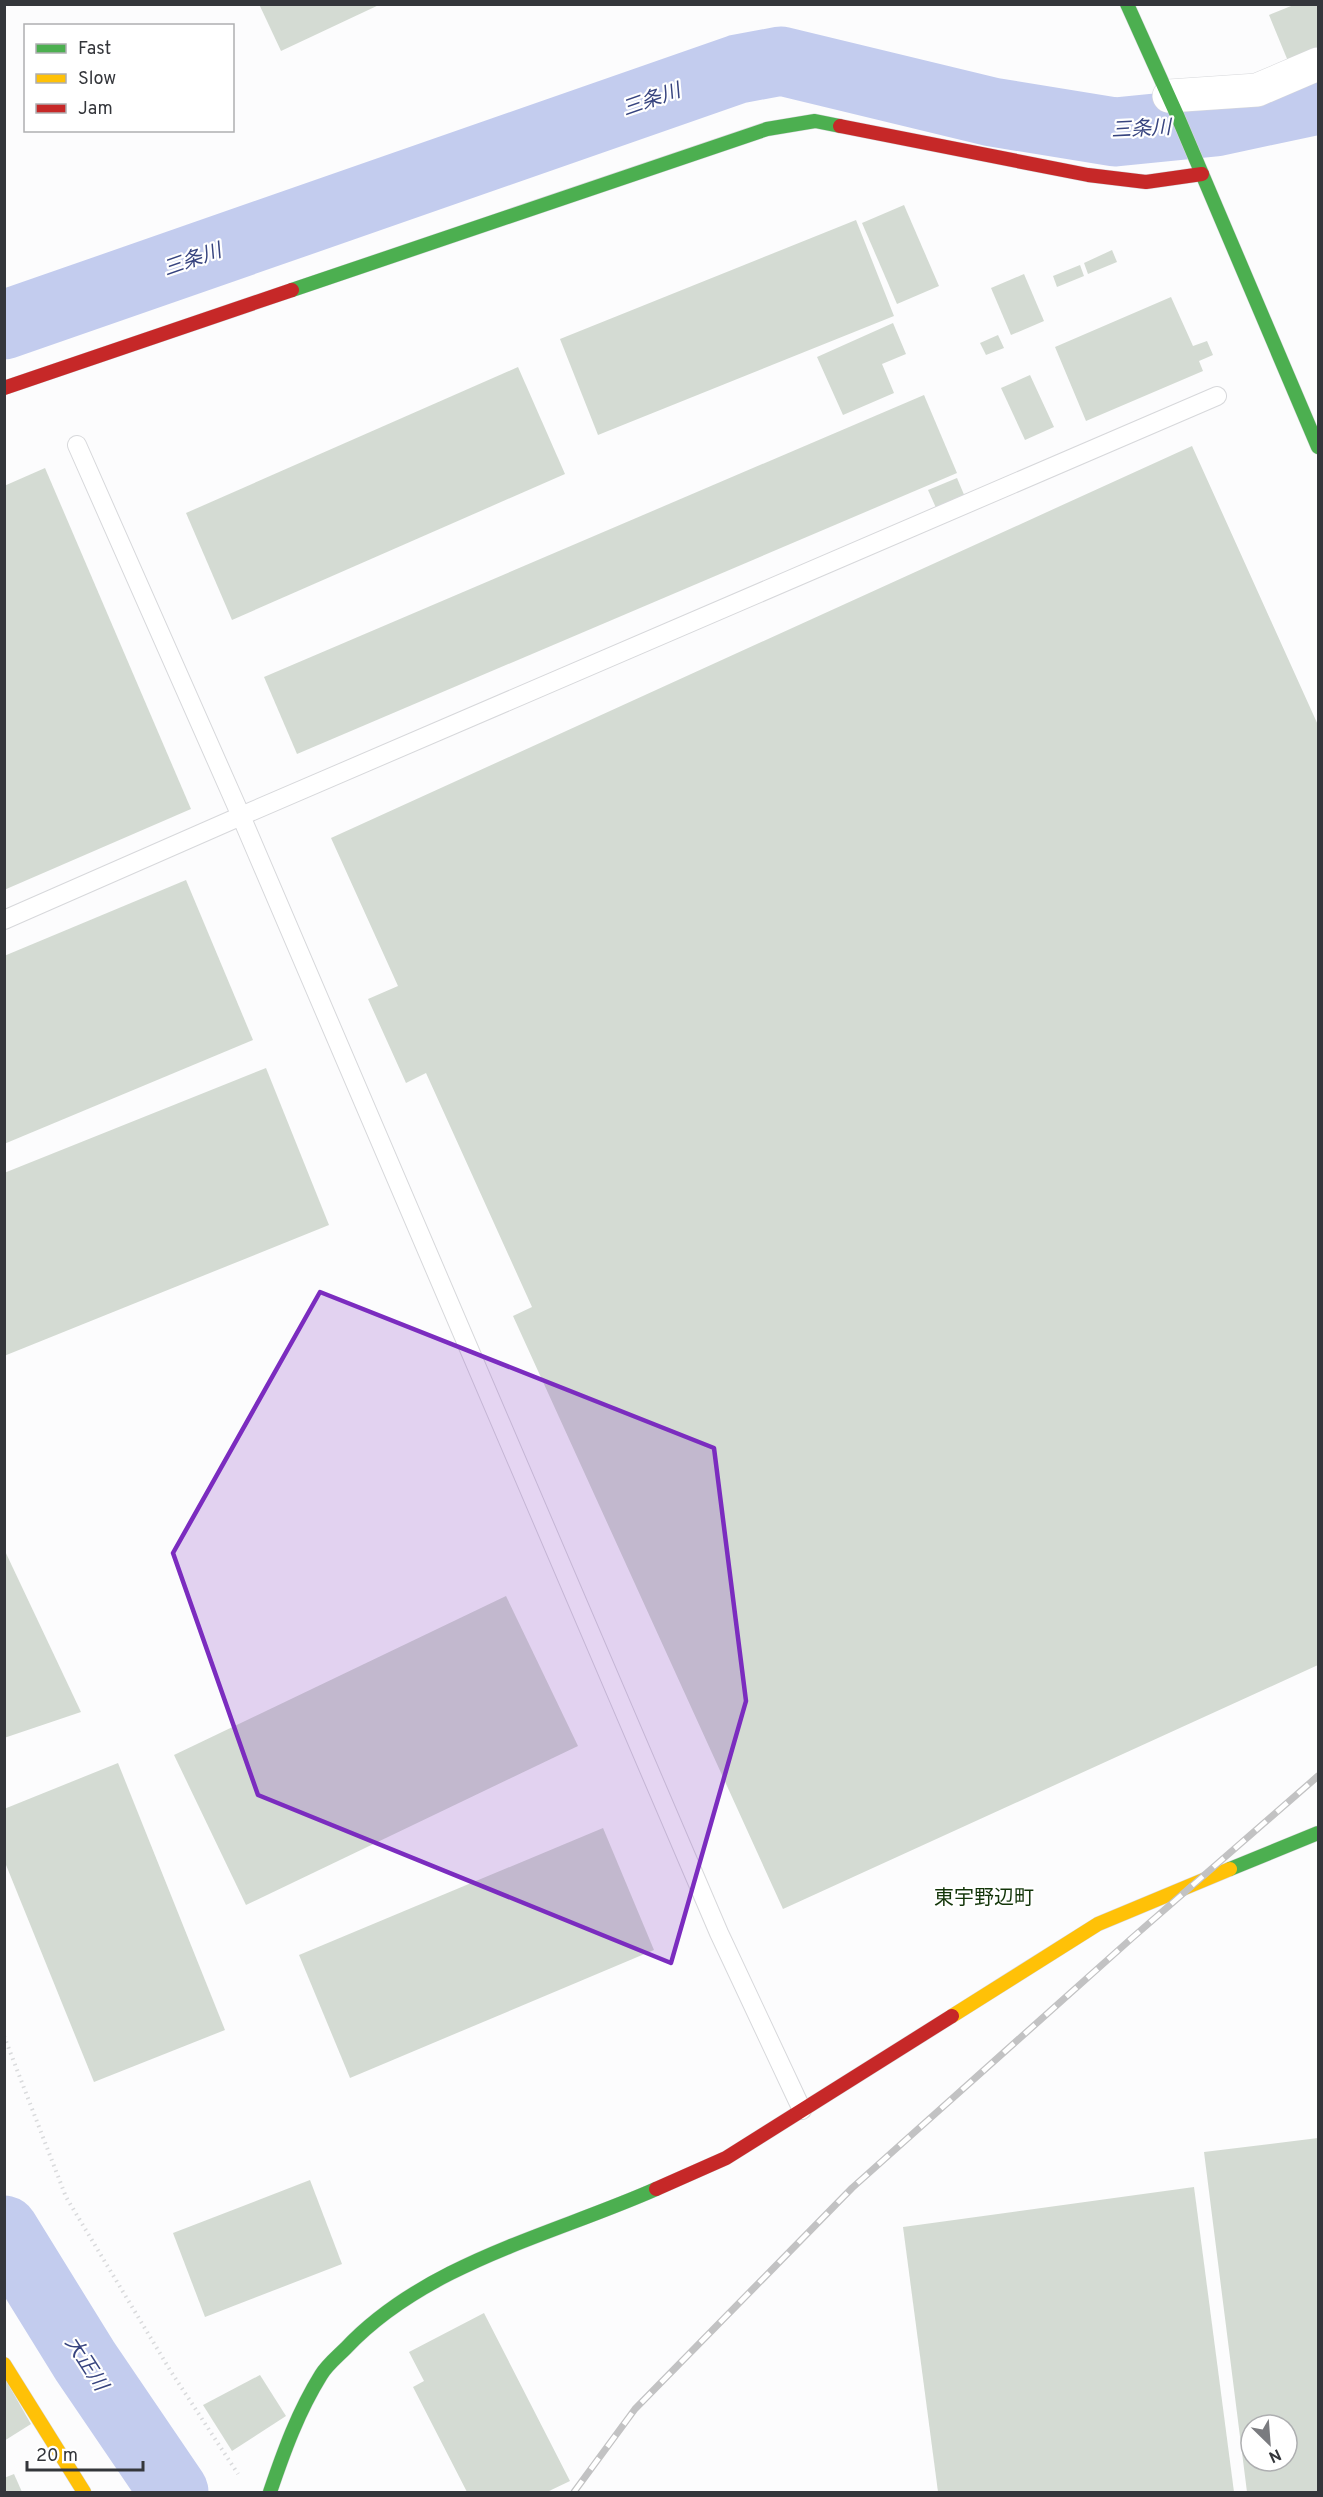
<svg xmlns="http://www.w3.org/2000/svg" width="1323" height="2497" font-family="Overpass,'Noto Sans JP',sans-serif">
<style>
.lines{fill:none;stroke-linecap:round;stroke-linejoin:round}
.river{stroke:#c3ccee;stroke-width:69}
.building{fill:#d4dbd3;fill-rule:evenodd}
.lane-casing{stroke:#d7d8db;stroke-width:20}
.street-casing{stroke:#d7d8db;stroke-width:34}
.fast-casing{stroke:#d7d8db;stroke-width:15}
.slow-casing{stroke:#d7d8db;stroke-width:15}
.jam-casing{stroke:#d7d8db;stroke-width:15}
.path{stroke:#d9dadc;stroke-width:4;stroke-dasharray:1.5 4.5;stroke-linecap:butt}
.lane{stroke:#fff;stroke-width:18}
.street{stroke:#fff;stroke-width:33}
.fast{stroke:#4caf50;stroke-width:14}
.slow{stroke:#ffc107;stroke-width:14}
.jam{stroke:#c62828;stroke-width:14}
.rail-casing{stroke:#c2c2c3;stroke-width:7}
.rail{stroke:#fff;stroke-width:4.5;stroke-dasharray:14;stroke-linecap:butt}
.marked{fill:#7b2cbf;fill-opacity:0.2;stroke:#7b2cbf;stroke-width:4.5;stroke-linejoin:round}
.labels{text-anchor:middle;stroke-width:4.5;stroke-linejoin:round;paint-order:stroke}
.water-label{font-size:20px;font-style:italic;fill:#37447f;stroke:#fff}
.neighbourhood-label{font-size:20px;fill:#133509;stroke:#fff}
</style>
<rect width="100%" height="100%" fill="#fcfcfd"/>
<g class="lines">
<g class="river">
<polyline points="4,325 738,69 781,61 992,112 1115,132 1215,122 1318,100"/>
<polyline points="4,2230 85,2361 174,2492"/>
</g>
</g>
<g class="building">
<polygon points="259,4 381,4 281,51"/>
<polygon points="1296,4 1318,4 1318,55 1290,66 1269,15"/>
<polygon points="904,205 939,286 897,304 862,223"/>
<polygon points="856,220 894,316 598,435 560,339"/>
<polygon points="1112,250 1117,262 1088,274 1084,263"/>
<polygon points="1080,265 1084,276 1057,287 1053,276"/>
<polygon points="1024,274 1044,321 1011,335 991,288"/>
<polygon points="1171,297 1193,346 1207,341 1213,355 1199,361 1203,371 1086,421 1055,347"/>
<polygon points="893,323 906,354 882,364 894,393 843,415 817,357"/>
<polygon points="998,335 1004,348 986,355 980,343"/>
<polygon points="518,367 565,474 232,620 186,513"/>
<polygon points="1030,375 1054,427 1025,440 1001,388"/>
<polygon points="924,395 957,473 297,754 264,677"/>
<polygon points="1192,446 1318,725 1318,1665 783,1909 513,1316 532,1307 426,1073 406,1083 368,999 398,986 331,838"/>
<polygon points="45,468 191,809 4,890 4,486"/>
<polygon points="957,478 965,497 937,510 928,490"/>
<polygon points="186,880 253,1040 4,1144 4,956"/>
<polygon points="266,1068 329,1225 4,1356 4,1173"/>
<polygon points="4,1549 81,1712 4,1738"/>
<polygon points="506,1596 578,1746 246,1905 174,1755"/>
<polygon points="118,1763 225,2030 94,2082 4,1860 4,1809"/>
<polygon points="603,1828 654,1950 350,2078 299,1955"/>
<path d="M1318 2138V2492H1247L1204 2152ZM1251 2425H1287V2461H1251Z"/>
<polygon points="310,2180 342,2264 205,2317 173,2233"/>
<polygon points="1194,2187 1234,2492 938,2492 903,2227"/>
<polygon points="484,2313 570,2481 547,2492 467,2492 413,2387 424,2381 409,2352"/>
<polygon points="260,2375 286,2416 232,2451 203,2405"/>
<polygon points="4,2377 31,2424 4,2441"/>
<polygon points="14,2474 22,2492 4,2492 4,2478"/>
</g>
<g class="lines">
<g class="lane-casing">
<g id="lane">
<polyline points="77,445 241,816 719,1933 802,2110"/>
<polyline points="4,920 241,816 1217,396"/>
</g>
</g>
<g class="street-casing">
<polyline id="street" points="1169,96 1257,90 1318,64"/>
</g>
<g class="fast-casing">
<g id="fast">
<polyline points="1127,4 1177,115 1318,447"/>
<polyline points="292,290 767,129 815,121 840,126"/>
<polyline points="1230,1869 1318,1833"/>
<path d="M270 2492C284 2451 298 2412 321 2375 327 2365 337 2357 346 2348 426 2263 552 2235 656 2189"/>
</g>
</g>
<g class="slow-casing">
<g id="slow">
<polyline points="952,2016 1098,1924 1230,1869"/>
<polyline points="4,2364 84,2492"/>
</g>
</g>
<g class="jam-casing">
<g id="jam">
<polyline points="840,126 1088,175 1146,182 1202,174"/>
<polyline points="4,388 292,290"/>
<polyline points="656,2189 726,2158 952,2016"/>
</g>
</g>
<polyline class="path" points="4,2036 66,2197 170,2370 238,2474"/>
<use href="#lane" class="lane"/>
<use href="#street" class="street"/>
<use href="#fast" class="fast"/>
<use href="#slow" class="slow"/>
<use href="#jam" class="jam"/>
<g class="rail-casing">
<polyline id="rail" points="574,2492 635,2409 852,2188 1132,1938 1318,1776"/>
</g>
<use href="#rail" class="rail"/>
</g>
<path class="marked" d="M320 1292 714 1448 746 1701 671 1963 258 1795 173 1553Z"/>
<g class="labels">
<g class="water-label">
<text transform="translate(651 99) rotate(-19)" y="7">三条川</text>
<text transform="translate(1141 128) rotate(-3)" y="7">三条川</text>
<text transform="translate(192 259) rotate(-19)" y="7">三条川</text>
<text transform="translate(87 2363) rotate(57)" y="7">大正川</text>
</g>
<g class="neighbourhood-label">
<text x="984" y="1904">東宇野辺町</text>
</g>
</g>
<rect width="1323" height="2497" fill="none" stroke="#34363b" stroke-width="12"/>
<rect x="24" y="24" width="210" height="108" fill="#ffffff" stroke="#aeafb1" stroke-width="1.5"/>
<rect x="36" y="44" width="30" height="9" fill="#4caf50" stroke="#aeafb1" stroke-width="1.5"/>
<text x="78" y="54" font-size="18" fill="#34363b">Fast</text>
<rect x="36" y="74" width="30" height="9" fill="#ffc107" stroke="#aeafb1" stroke-width="1.5"/>
<text x="78" y="84" font-size="18" fill="#34363b">Slow</text>
<rect x="36" y="104" width="30" height="9" fill="#c62828" stroke="#aeafb1" stroke-width="1.5"/>
<text x="78" y="114" font-size="18" fill="#34363b">Jam</text>
<g transform="translate(1269 2443) rotate(155)"><circle r="28" fill="#ffffff" stroke="#aeafb1" stroke-width="1.5"/>
<path d="M0-4.5L10 22L0 15L-10 22Z" fill="#7a7b7f"/>
<text y="-9" font-size="16" font-weight="bold" text-anchor="middle" fill="#34363b">N</text>
</g>
<path d="M27 2461v9h116v-9" fill="none" stroke="#34363b" stroke-width="3"/>
<text x="36" y="2461" font-size="18" fill="#34363b" stroke="#ffffff" stroke-width="4.5" paint-order="stroke">20 m</text>
</svg>
